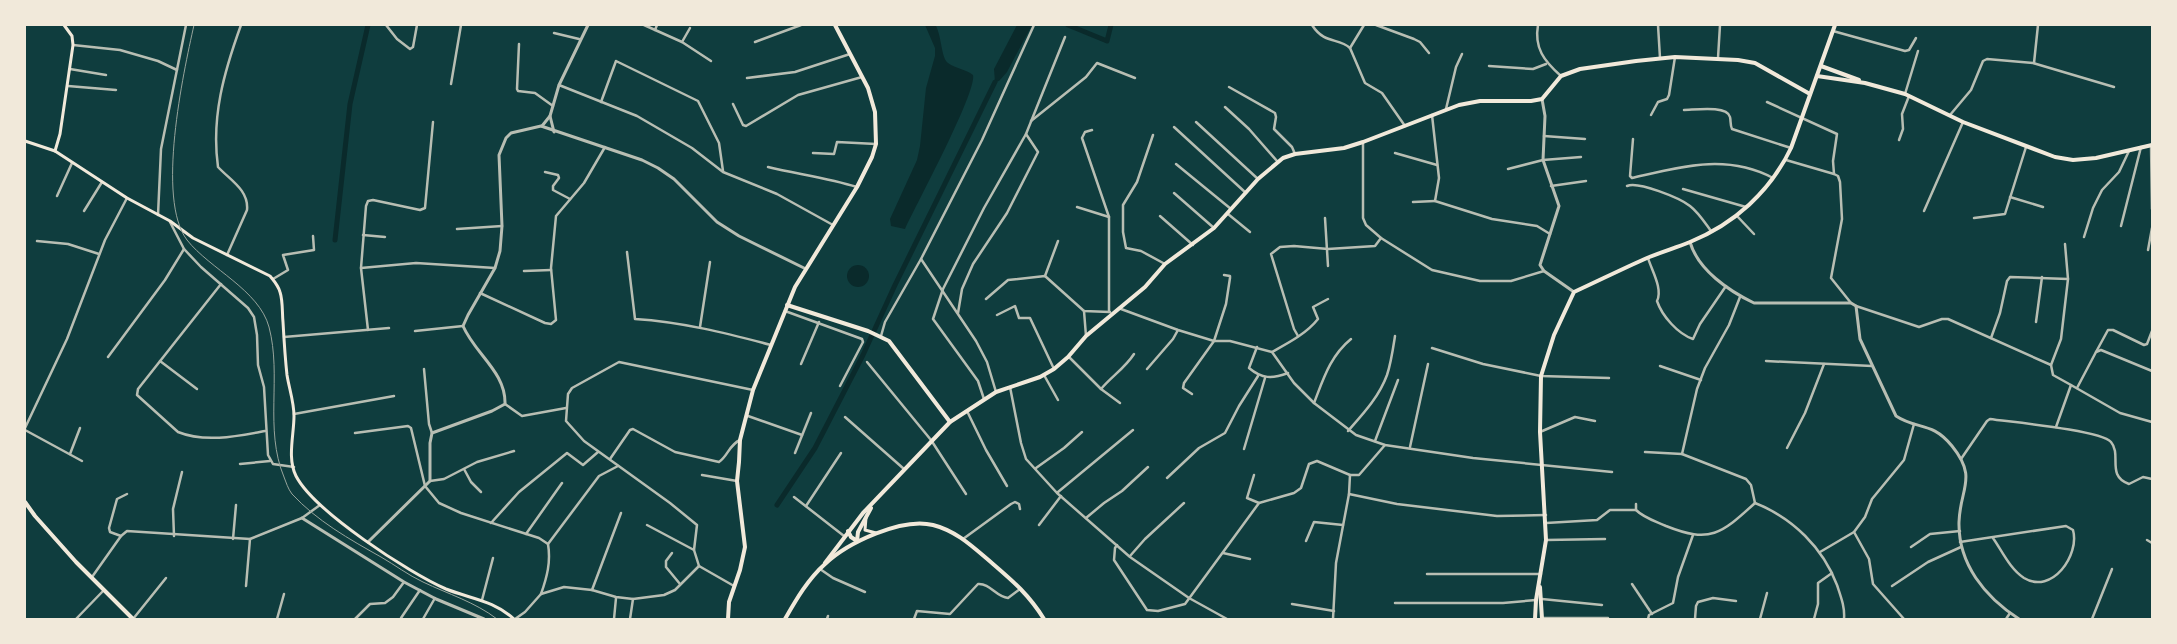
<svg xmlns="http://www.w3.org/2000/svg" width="2177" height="644" font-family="'Archivo Narrow',sans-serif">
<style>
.water{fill:#0a2a2b}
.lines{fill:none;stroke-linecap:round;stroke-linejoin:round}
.canal{stroke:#0a2a2b;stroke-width:5}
.minor{stroke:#b8beb3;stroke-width:2.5}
.tertiary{stroke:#b8beb3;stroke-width:3}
.secondary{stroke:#f1e9da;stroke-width:3}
.primary{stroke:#f1e9da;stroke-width:4}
.trunk{stroke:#f1e9da;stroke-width:4}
.rail{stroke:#97a49c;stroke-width:1}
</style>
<rect width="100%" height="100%" fill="#0f3d3e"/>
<g class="water">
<path d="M925 25 936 26C942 38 941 57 948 63 956 69 966 69 973 75 977 92 916 205 905 229L891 226 890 219 917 160 920 146 926 88 935 56V48Z"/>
<polygon points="1017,25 1032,25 1007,72 999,81 995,82 994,69"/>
<circle cx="858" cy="276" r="11"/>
</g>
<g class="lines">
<g class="canal">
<polyline points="1068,25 1107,41 1111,25"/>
<polyline points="335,240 350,104 368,25"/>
<polyline points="777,505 815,448 863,355 895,285 995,82"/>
</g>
<g class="minor">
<polyline points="386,25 397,39 410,49 413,47 417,25"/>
<polyline points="644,25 682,42 711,61"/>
<path d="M1312 25C1325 45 1338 37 1350 48L1365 83 1382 93 1405 126"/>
<polyline points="1376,25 1414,39 1420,42 1429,53"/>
<path d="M1538 25C1534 48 1544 61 1561 76"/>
<polyline points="1658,25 1660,58"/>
<polyline points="655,30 657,25"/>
<polyline points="1833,31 1905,51 1909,50 1916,38"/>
<polyline points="554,33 579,39"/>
<polyline points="682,42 690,28"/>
<polyline points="755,42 801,25"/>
<polyline points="519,44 517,89 518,91 535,93 553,106"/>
<polyline points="73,45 120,50 158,61 177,70"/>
<polyline points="1350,48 1364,25"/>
<polyline points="1718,58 1720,25"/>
<polyline points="2034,63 2038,25"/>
<polyline points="1489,66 1533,69 1546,64"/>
<polyline points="70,69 106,75"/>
<polyline points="747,78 795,72 850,54"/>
<polyline points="451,84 461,25"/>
<polyline points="559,85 637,116 692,148 723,172 777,194 833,225"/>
<polyline points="68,86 116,90"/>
<polyline points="1229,87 1275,113 1276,117 1274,129 1292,147 1295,154"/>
<polyline points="1905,94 1918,51"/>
<polyline points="601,102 616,61 698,101 719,143 723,171"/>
<polyline points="1767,102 1837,134 1833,161 1834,174 1838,176 1840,182 1842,219 1831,278 1851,303"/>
<polyline points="733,104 743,125 746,126 798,95 862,77"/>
<polyline points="1225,107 1249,129 1277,161"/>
<polyline points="1446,109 1456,67 1462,54"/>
<path d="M1684 110C1694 110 1727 105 1730 117 1731 121 1730 125 1732 129L1791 148"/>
<polyline points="1432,115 1439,178 1435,201 1492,219 1537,226 1550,234"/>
<polyline points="1651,115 1658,102 1667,99 1669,95 1675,57"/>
<polyline points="1950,115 1971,90 1983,61 1987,59 2033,63 2114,87"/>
<polyline points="1031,121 1086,77 1097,63 1135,78"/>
<polyline points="1196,122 1258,179"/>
<polyline points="1174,127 1246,193"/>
<polyline points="1092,130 1085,132 1082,138 1109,217 1109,312"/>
<polyline points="1153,135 1137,182 1123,205 1123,232 1126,248 1141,251 1165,264"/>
<polyline points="1544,136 1585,139"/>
<path d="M1633 139 1630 176 1632 178C1680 167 1726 153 1773 178"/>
<polyline points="1899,140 1903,129 1902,114 1909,96"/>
<polyline points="1363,142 1363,218 1366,225 1381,238 1432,270 1480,281 1511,281 1544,271"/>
<polyline points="2151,145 2152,209"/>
<polyline points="813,153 834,154 837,142 876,144"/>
<polyline points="1395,153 1437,165"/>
<polyline points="1786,160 1834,174"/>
<polyline points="1176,164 1231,209"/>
<path d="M768 167C797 174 828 178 857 187"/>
<polyline points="1508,169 1543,160 1581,157"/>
<polyline points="545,172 558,175 559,178 553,186 553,190 570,199"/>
<polyline points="1551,186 1586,181"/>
<path d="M1627 186C1638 181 1680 198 1690 206 1699 213 1705 223 1711 231"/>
<polyline points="1683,189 1746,207"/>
<polyline points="1174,193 1214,228"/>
<polyline points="57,196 72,163"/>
<polyline points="2010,197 2043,207"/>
<polyline points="1413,202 1435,201"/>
<polyline points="1077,207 1109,217"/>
<polyline points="84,211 102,182"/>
<polyline points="1924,211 1963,122"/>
<polyline points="1228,214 1250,232"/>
<polyline points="158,215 161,149 186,25"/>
<polyline points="1160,216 1193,245"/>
<polyline points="1737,216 1754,234"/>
<polyline points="1325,218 1328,266"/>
<polyline points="1974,218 2005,214 2026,147"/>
<polyline points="170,222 184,249 201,267 248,308 254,317 257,335 258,365 264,387 268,455 273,464 294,467"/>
<polyline points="2121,226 2141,147"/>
<polyline points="457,229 502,226"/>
<polyline points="363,235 385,237"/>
<polyline points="2084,237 2093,208 2102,190 2119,172 2129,151"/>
<polyline points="37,241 68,244 99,254"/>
<polyline points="2065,244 2068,279"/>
<polyline points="2148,250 2152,228"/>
<path d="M627 252 635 319C682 322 726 333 771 345"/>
<path d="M227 255 247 210C249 190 230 180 218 167 211 117 224 72 241 25"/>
<path d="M1648 258C1652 271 1663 289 1657 301 1662 316 1678 334 1693 339L1700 324 1726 286"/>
<polyline points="921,259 976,341 987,362 996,392"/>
<polyline points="361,268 416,263 495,268"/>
<polyline points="524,271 551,270"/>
<polyline points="1045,276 1058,241"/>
<polyline points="273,279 288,270 283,255 314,250 313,236"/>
<path d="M221 284 138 389 137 395 178 432C205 443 238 436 265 431"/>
<polyline points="480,293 545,323 551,324 556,320 551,268 556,216 584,183 605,147"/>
<polyline points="986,299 1008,280 1045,276 1084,311 1110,312"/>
<polyline points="1856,306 1919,327 1942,319 1948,319 2051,365 2053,375 2071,385 2056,427"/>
<polyline points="1121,309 1178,330 1214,341 1230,341 1272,352 1294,383 1314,403 1356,435 1385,445 1473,458 1612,472"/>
<polyline points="785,311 862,339 863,342 840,386"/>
<polyline points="1084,311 1086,336"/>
<polyline points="958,313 962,289 973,264 1007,213 1038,152 1026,134"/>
<polyline points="997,315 1015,306 1019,318 1030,318 1054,369"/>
<polyline points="2036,322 2042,277"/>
<polyline points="700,327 710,262"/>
<polyline points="368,330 361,268 366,206 368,201 373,200 420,210 425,208 433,122"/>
<polyline points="415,331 463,326"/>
<polyline points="881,336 885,322 921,259 982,140 1034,25"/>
<polyline points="1298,336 1294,329 1271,254 1280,247 1294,246 1328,249 1375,246 1381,238"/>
<polyline points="284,337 389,328"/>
<polyline points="1991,338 2000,313 2007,281 2010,277 2068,279 2061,339 2051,365"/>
<path d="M1257 347 1249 368C1262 379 1272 379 1288 373"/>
<polyline points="1432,348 1483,364 1541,376 1609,378"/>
<path d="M1272 352C1288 343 1306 334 1318 319L1313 307 1328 299"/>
<polyline points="2096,352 2108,330 2113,330 2144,345 2147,344 2152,331"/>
<polyline points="108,357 165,280 184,249"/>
<polyline points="1069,357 1101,389 1120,403"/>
<polyline points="160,361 197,389"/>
<polyline points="1766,361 1872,366"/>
<polyline points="867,362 931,440 966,494"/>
<polyline points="801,364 819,322"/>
<polyline points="1660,366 1701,380"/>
<polyline points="424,369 429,424 432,433"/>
<polyline points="1147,369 1173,339 1178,330"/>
<polyline points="1044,375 1058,400"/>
<polyline points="2071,385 2120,413 2152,422"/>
<polyline points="1010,387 1021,443 1026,459 1057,493 1130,557 1189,598 1227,619"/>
<polyline points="2077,388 2096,352 2101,350 2152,371"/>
<path d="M1101 389C1112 376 1125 368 1134 354"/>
<polyline points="1192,394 1183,388 1184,383 1214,341 1226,304 1230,278 1230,276 1224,275"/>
<polyline points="984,399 978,381 933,319 943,289 984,208 1026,134 1065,37"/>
<path d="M1314 403C1323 380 1330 356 1351 339"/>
<polyline points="505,404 522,416 566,408"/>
<polyline points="967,411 986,450 1007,486"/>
<polyline points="294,414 394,396"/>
<polyline points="748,416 802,435"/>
<polyline points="845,417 904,469"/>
<polyline points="25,428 67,339 105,240 127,198"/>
<polyline points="25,430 82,461"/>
<path d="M1348 431C1363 414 1379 397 1387 375 1391 363 1393 349 1395 336"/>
<polyline points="1540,432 1575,417 1595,421"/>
<path d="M355 433 408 426 411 428 425 486 439 503 461 513 539 538 548 544C551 562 547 577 541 594"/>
<polyline points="1375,441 1398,380"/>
<polyline points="1410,447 1428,364"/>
<polyline points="1787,448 1805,413 1824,364"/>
<polyline points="1244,449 1265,378"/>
<polyline points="1645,452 1682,454 1746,479 1751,485 1755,503"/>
<polyline points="795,453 811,413"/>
<polyline points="70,454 80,428"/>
<polyline points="1682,454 1697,389 1705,368 1729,325 1740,297"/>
<path d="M610 459 630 430 633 429 675 452 719 462C728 456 729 445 740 440"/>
<path d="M1961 459 1987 421 1990 419C2010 422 2100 430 2111 442 2122 455 2106 476 2129 484L2143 477 2152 479"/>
<polyline points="240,464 270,461"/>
<polyline points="1036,468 1064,448 1082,432"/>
<polyline points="464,469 471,482 481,492"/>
<polyline points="702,475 737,481"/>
<polyline points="1254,475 1247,498 1259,503"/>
<polyline points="1167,478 1199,448 1225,433 1239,406 1258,376"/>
<polyline points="430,481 444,479 477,462 514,451"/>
<polyline points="1058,492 1133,430"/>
<polyline points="1349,494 1397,504 1497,516 1546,515"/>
<polyline points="794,497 844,536"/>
<path d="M1636 504V510C1644 518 1655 521 1666 526 1711 544 1722 533 1755 503 1793 518 1823 548 1837 585 1841 597 1845 607 1844 619"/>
<polyline points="806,506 841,453"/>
<polyline points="1086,518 1104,503 1122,491 1148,467"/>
<polyline points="491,523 519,492 567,453 583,465 598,452"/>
<polyline points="1546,523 1597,520 1610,510 1636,510"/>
<polyline points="647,525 694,550"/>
<polyline points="1039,525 1061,496"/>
<polyline points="1854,532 1869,559 1873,584 1904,619"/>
<polyline points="526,534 562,483"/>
<polyline points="121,536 110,532 109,528 117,499 127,494"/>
<polyline points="174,536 173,509 182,472"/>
<polyline points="233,539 236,505"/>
<polyline points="963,539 1011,504 1015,502 1019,504 1020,509"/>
<polyline points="1546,540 1605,539"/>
<polyline points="2147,540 2152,543"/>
<polyline points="1306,541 1314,522 1343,525"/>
<path d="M1960 542 2066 526 2073 530C2080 555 2052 595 2024 578 2010 569 2002 551 1993 538"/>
<polyline points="548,544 599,476 618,466"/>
<polyline points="1117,545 1115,548 1114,560 1147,610 1158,611 1185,604 1259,503 1294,493 1301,488 1309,464 1317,461 1350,475 1359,475 1385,445"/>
<polyline points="1911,547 1930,534 1960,531"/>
<polyline points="1820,552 1854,532 1865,517 1872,499 1904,460 1914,424"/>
<polyline points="672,553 666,561 666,567 680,584"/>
<polyline points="1223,553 1250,559"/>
<polyline points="1130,556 1145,539 1184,503"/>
<polyline points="699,566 694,550 697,525 670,503 584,441 566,421 568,394 572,388 619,362 753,390"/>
<polyline points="699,566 734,586"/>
<polyline points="820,569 833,578 865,592"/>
<polyline points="1427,574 1541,574"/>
<polyline points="92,577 121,536 127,531 250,539 302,518 320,505"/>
<polyline points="1632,584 1652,614"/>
<polyline points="246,586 250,539"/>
<polyline points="1892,586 1928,562 1961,547"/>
<polyline points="592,590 621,513"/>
<polyline points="1542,599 1602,605"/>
<polyline points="482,600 493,558"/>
<polyline points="1395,603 1503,603 1536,600"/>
<polyline points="1292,604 1334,611"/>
<polyline points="401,618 420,590"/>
<polyline points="1542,618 1608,618"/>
<polyline points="76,619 104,590"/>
<polyline points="133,619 166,578"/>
<polyline points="277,619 284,594"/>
<polyline points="355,619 370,604 385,603 393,597 404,582"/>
<polyline points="423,619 435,598"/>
<polyline points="515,619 525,612 541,594 564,587 592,590 616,597 633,599 664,595 675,590 699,566"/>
<polyline points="614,619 616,598"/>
<polyline points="630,619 633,599"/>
<polyline points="827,619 828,616"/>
<path d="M914 619 917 611 950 614 978 584C990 583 996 597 1008 598L1020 589"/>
<polyline points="1333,619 1336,563 1349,494 1350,475"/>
<polyline points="1648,619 1649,615 1673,603 1678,577 1693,535"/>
<polyline points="1695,619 1696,606 1698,602 1713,598 1736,601"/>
<polyline points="1760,619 1767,593"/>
<polyline points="1814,619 1818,604 1818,583 1832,573"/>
<polyline points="2006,619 2010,613"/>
<polyline points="2092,619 2112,569"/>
</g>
<g class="tertiary">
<polyline points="1542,99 1545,116 1543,160 1559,206 1540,265 1544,271 1574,292"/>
<polyline points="550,116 554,132"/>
<polyline points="542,126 550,116 559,85 588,25"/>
<path d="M1690 242C1698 270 1729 291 1754 303H1851L1856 306 1860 339 1896 416C1917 430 1932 421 1952 446 1978 478 1960 488 1959 522 1958 564 1985 597 2019 619"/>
<polyline points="302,518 404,582 436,599 484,619"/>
<path d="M368 542 430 481V443L432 433 492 411 505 404C506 372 475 354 463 326L468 315 495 268 500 251 502 226 499 155 506 138 511 133 541 126 642 160 658 168 674 179 717 222 739 236 806 269"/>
</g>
<g class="secondary">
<path d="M25 141 55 151 127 198 170 221 193 238 270 276C274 281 278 285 280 292 283 301 282 312 283 322 284 340 285 357 287 375 289 388 294 402 294 416 294 435 287 458 296 476 314 511 409 573 446 589 471 599 493 600 514 619"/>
<polyline points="55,151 60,134 73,45 72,36 64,25"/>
<polyline points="866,518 865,530 876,533"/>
</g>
<g class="primary">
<polyline points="1821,66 1859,80"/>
<polyline points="1817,76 1865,83 1905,94 1963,122 2055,157 2073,160 2096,158 2152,145"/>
<polyline points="787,305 868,331 889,341 950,422"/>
<polyline points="848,531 851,537 857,541 858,532 871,508"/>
<polyline points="825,563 863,513 950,422 996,392 1040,377 1054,369 1068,357 1086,336 1145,287 1165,264 1214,228 1258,179 1283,158 1295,154 1344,148 1363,142 1459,105 1480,101 1531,101 1542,99 1561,76 1580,69 1636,61 1675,57 1738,60 1755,63 1810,94"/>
<polyline points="1540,587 1542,619"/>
<polyline points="728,619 729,602 740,570 745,547 737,481 739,462 740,440 753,390 795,287 857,187 872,157 876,144 875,112 868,88 835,25"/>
<path d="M785 619C796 600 808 579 825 564 847 543 902 517 933 525 957 531 974 548 993 564 1014 582 1029 595 1044 619"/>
<path d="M1535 619 1536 600 1546 540 1540 432 1541 376 1554 335 1574 292C1598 281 1622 269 1647 258 1661 252 1675 248 1690 242 1734 224 1770 192 1791 148L1835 25"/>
</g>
<polyline class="trunk" points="25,502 35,516 76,562 133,619"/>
<path class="rail" d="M194 25C183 74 156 199 187 240 210 269 259 290 269 327 282 376 264 429 284 477 286 482 288 489 292 494 317 521 349 539 381 557 395 565 408 575 423 582 448 594 475 602 497 619"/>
</g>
<rect width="2177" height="644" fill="none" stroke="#f1e9da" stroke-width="52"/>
</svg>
